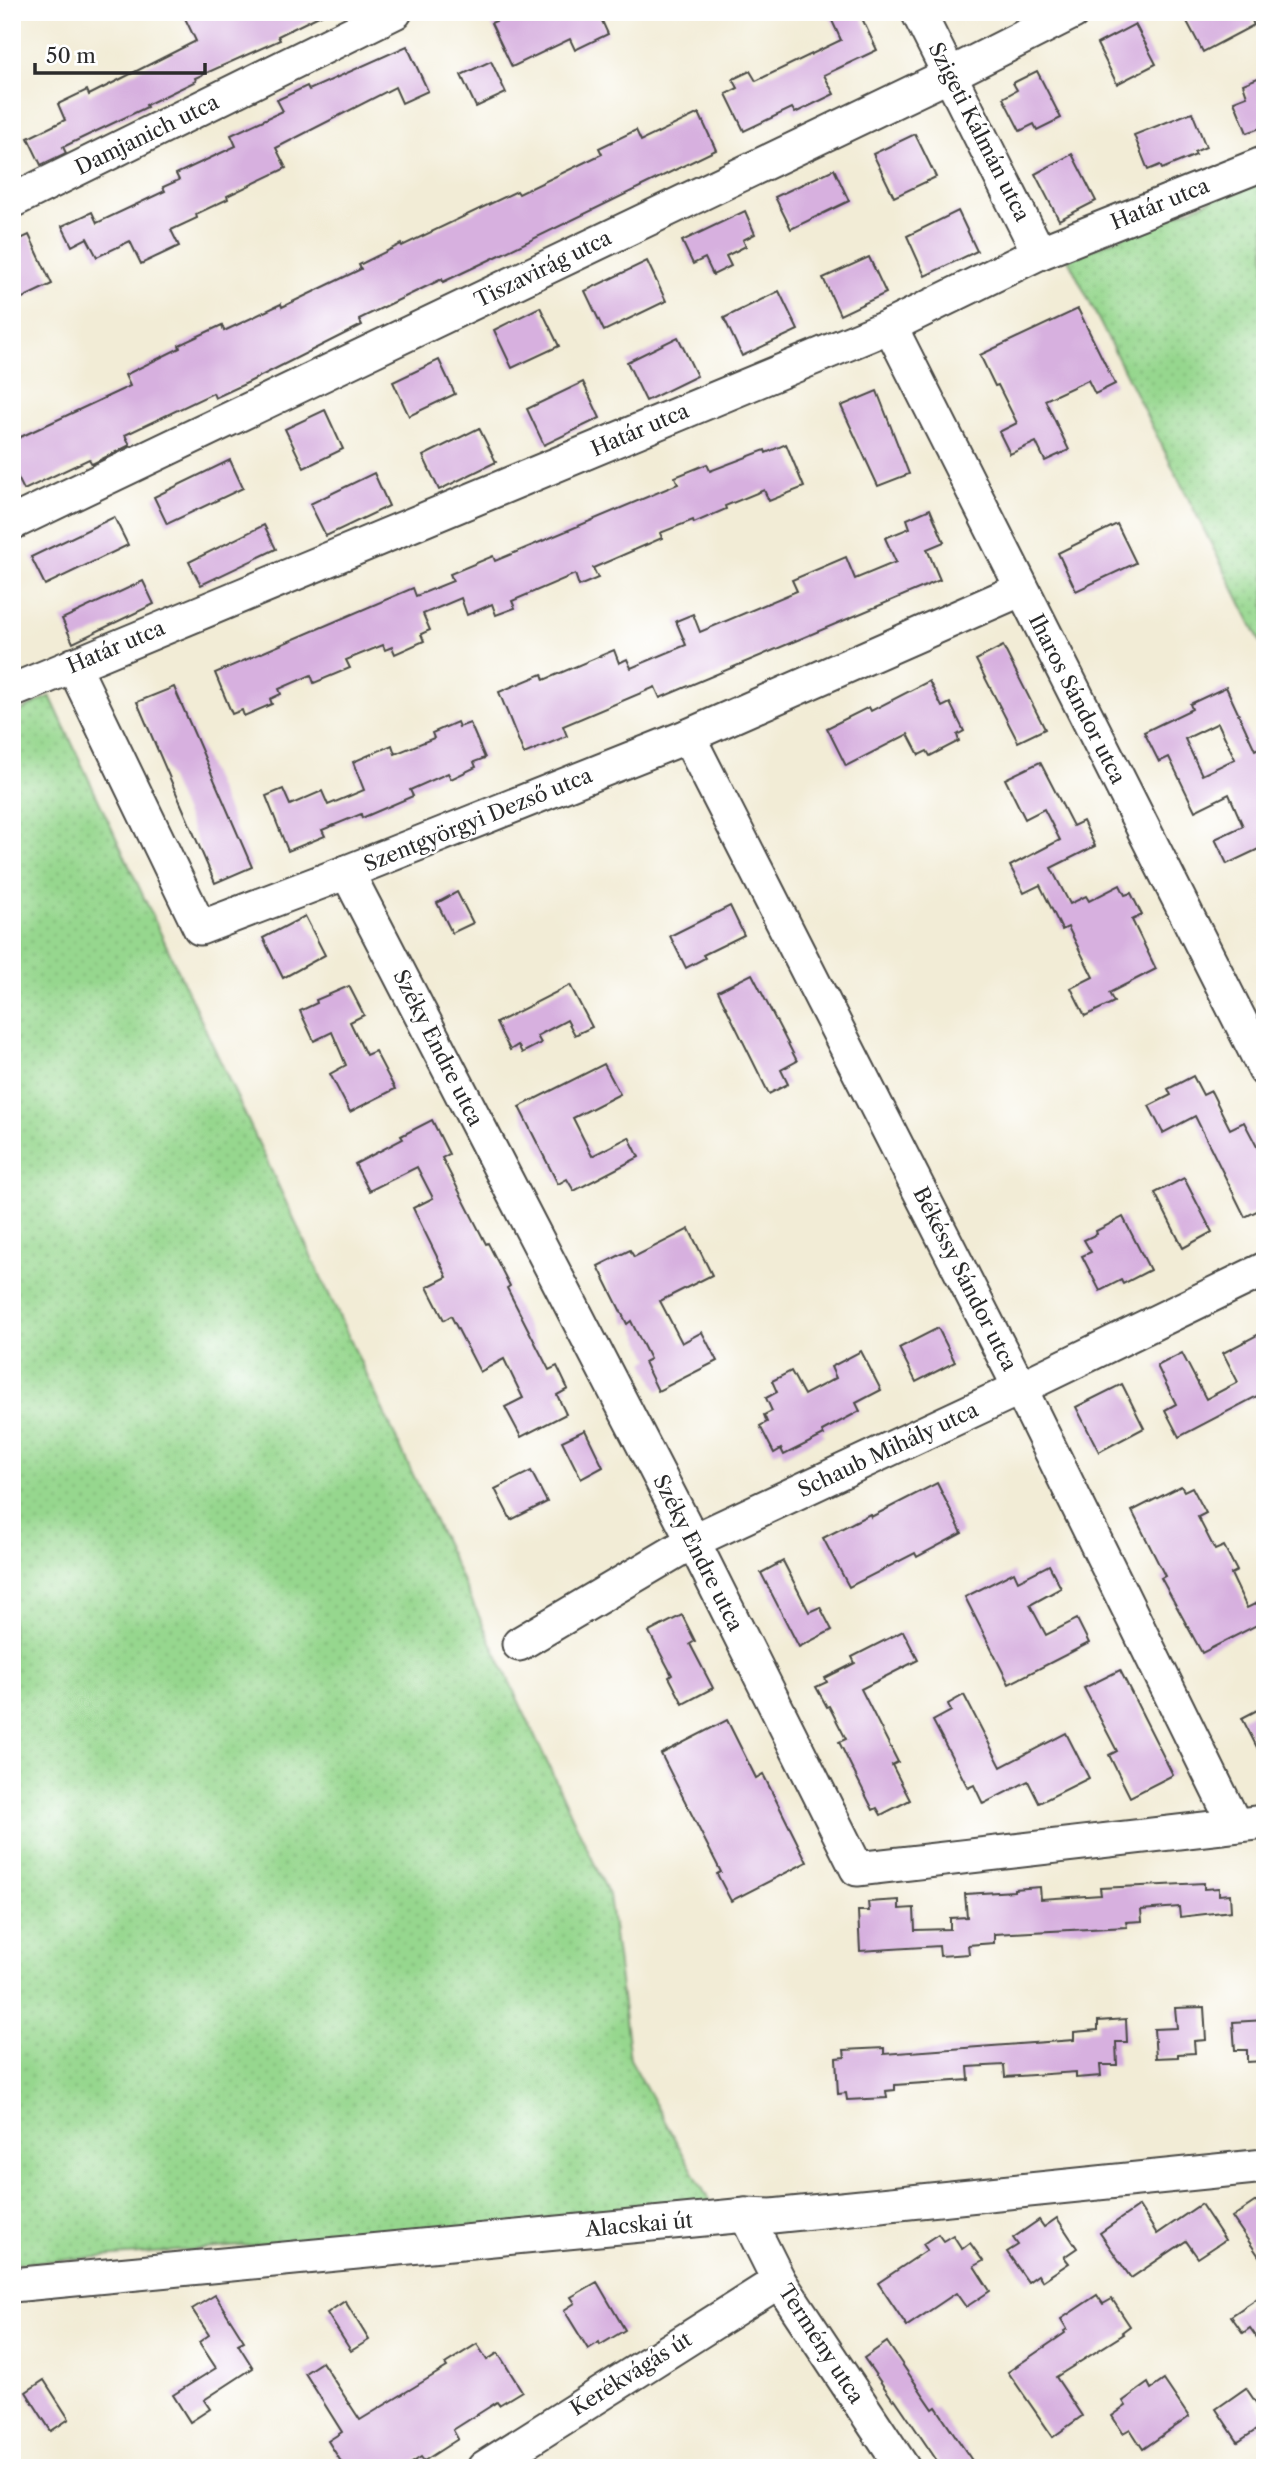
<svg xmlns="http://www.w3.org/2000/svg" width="1277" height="2480" font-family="'Libre Caslon Text',serif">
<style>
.grass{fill:url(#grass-dots);stroke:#60815c;stroke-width:2}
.building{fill:#d7b0df;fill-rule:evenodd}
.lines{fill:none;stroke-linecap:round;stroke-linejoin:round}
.minor-casing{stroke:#494845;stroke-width:37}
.minor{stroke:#fff;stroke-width:33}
.labels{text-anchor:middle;stroke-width:5;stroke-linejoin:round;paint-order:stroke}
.street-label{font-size:21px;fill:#2b2b2b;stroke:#fff}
</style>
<defs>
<pattern id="grass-dots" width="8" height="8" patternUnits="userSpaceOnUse" patternTransform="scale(1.75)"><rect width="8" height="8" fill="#96d78e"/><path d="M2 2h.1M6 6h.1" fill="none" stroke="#81b97b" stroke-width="1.8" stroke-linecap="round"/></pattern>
</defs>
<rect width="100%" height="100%" fill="#fff"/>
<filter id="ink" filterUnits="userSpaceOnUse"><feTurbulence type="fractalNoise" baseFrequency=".0143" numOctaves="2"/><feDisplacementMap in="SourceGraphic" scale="14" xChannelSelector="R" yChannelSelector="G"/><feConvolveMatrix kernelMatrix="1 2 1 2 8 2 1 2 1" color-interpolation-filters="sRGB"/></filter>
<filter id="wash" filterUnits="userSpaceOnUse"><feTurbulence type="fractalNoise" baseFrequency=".00686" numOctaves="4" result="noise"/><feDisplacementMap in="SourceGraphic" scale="28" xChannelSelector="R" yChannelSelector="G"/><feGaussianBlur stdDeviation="1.57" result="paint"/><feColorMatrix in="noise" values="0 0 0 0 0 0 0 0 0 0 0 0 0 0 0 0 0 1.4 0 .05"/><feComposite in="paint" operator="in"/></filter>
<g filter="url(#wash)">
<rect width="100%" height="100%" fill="#f2ecd6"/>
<g class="grass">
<polygon points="1265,178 1265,651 1068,259"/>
<polygon points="50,696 609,1895 630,2059 714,2209 12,2264 12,715"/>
</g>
<g id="blocks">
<g class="building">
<polygon points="182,12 327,12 278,36 280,40 195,78 196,81 146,105 147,107 63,147 66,153 41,165 28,138 65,120 58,104 87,90 89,95 196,41"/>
<polygon points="492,12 598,12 608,34 575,50 570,39 512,67 491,23 496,21"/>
<polygon points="828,12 859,12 877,50 824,75 834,94 795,113 792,108 744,131 726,94 738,88 733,79 750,71 756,81 841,40"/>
<polygon points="1182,12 1248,12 1254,25 1203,52"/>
<polygon points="1135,24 1156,64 1117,84 1097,44"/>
<polygon points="407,46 428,91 402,103 395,87 276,148 286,168 227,196 228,199 196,214 197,218 171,230 179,246 141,264 130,241 97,257 87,238 72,246 62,226 92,212 97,223 165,191 163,187 179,180 176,174 236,146 231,135 283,111 277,100 307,86 309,90"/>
<polygon points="491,61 506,93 476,107 461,75"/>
<polygon points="1037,71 1061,118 1037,130 1034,124 1020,131 1003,98 1017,90 1013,83"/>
<polygon points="1265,75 1265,137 1263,138 1260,128 1247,133 1234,101 1247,96 1243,84"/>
<polygon points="1192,112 1206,147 1194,152 1196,155 1162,169 1160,165 1148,170 1134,135"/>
<polygon points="699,113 716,150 500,255 443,282 442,279 359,319 362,325 249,382 215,398 213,393 125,435 130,445 92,464 89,459 24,490 12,466 12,441 130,386 125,375 180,348 179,345 222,325 224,331 281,304 282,307 361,269 359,265 401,244 402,246 517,191 519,194 602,154 599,148 636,130 641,141"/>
<polygon points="915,134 936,177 894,197 873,154"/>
<polygon points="1072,154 1096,201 1059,220 1035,174"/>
<polygon points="834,169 849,201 791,229 775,197"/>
<polygon points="745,211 755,234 743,240 746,246 726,256 731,266 713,275 705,258 693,264 682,241"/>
<polygon points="958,211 977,251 925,276 907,236"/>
<polygon points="29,235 52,284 12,303 12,243"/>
<polygon points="869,257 886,293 840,315 823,278"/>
<polygon points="647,261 666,301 604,331 585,291"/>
<polygon points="779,291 798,330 742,356 724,318"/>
<polygon points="540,307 559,346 512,368 494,330"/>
<polygon points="1078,309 1115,384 1095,394 1088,380 1045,400 1069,450 1045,461 1036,442 1010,454 999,432 1017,423 998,385 995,386 980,355"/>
<polygon points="678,337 697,376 646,401 627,362"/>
<polygon points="439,360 455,394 409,416 393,382"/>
<polygon points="583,382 600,418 544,445 527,409"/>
<polygon points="877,391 909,474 878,486 841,406"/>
<polygon points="325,410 343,449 304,468 285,429"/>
<polygon points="479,428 496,462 439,490 423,456"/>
<polygon points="786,444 804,487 769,501 764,490 725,506 726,509 694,523 693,520 660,533 662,538 593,568 598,578 579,586 575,574 512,601 515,608 496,615 492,604 467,615 461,598 423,614 430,630 421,634 424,641 395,654 392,647 385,650 383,645 346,660 350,668 314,683 311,675 279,689 281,694 270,699 272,704 244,716 242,710 232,714 215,673 413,588 416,596 453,581 450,574 493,556 495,561 678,484 675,477 707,464 710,471 765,450 766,453"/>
<polygon points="230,460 243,488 167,524 154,497"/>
<polygon points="374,473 389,506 326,536 310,504"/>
<polygon points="930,509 944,542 927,549 940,580 660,698 655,687 563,726 567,736 524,754 499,692 542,674 544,680 614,650 619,663 627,659 631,668 686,645 676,621 693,614 700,632 797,591 792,580 846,557 855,579 896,562 885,538 910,528 907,519"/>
<polygon points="114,517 128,545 45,585 31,557"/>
<polygon points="1117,524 1136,563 1076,591 1058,553"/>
<polygon points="264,525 276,549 201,585 189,562"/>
<polygon points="143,581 154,604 73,643 62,619"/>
<polygon points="1003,646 1045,729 1018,742 976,660"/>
<polygon points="929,681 942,707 950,703 964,731 957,735 959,741 930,756 927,751 919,755 908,734 846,766 827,728 869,707 871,711"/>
<polygon points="174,687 252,867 215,883 137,702"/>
<path d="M1226 687 1255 750 1265 745V846L1227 864 1215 839 1243 826 1229 794 1195 811 1169 757 1159 762 1144 732 1192 709 1190 704ZM1218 723 1235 759 1202 775 1185 739Z"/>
<polygon points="457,722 459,727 470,723 485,758 474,762 476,767 451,779 448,773 410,790 413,796 362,818 361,814 322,830 325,836 288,851 266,796 283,789 290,805 322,791 328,805 364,790 353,762 392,745 395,754 434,738 432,733"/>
<polygon points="1040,762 1073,826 1083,821 1095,846 1051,868 1070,904 1086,896 1089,901 1120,885 1125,895 1131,893 1142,915 1132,920 1156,969 1109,993 1114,1002 1085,1016 1071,988 1093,977 1068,927 1062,930 1040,885 1024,893 1010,866 1060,840 1044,809 1025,819 1005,779"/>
<polygon points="457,892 473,923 452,933 437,903"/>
<polygon points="730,906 744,935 703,955 705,958 686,968 670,936"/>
<polygon points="305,916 325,955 283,978 263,938"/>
<polygon points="752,974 797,1061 781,1070 788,1084 769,1094 718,991"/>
<polygon points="570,985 592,1027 575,1035 567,1020 537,1036 541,1043 522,1053 518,1045 510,1050 496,1023"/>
<polygon points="349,986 364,1015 350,1022 366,1055 375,1051 395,1089 350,1112 330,1074 346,1065 332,1032 314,1041 300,1011 317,1003 316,1000"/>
<polygon points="604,1064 620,1094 573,1118 592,1156 629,1137 639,1157 574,1191 567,1179 558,1184 519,1107"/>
<polygon points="1193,1076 1203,1095 1211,1091 1230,1129 1244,1122 1265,1162 1265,1207 1245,1217 1195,1116 1163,1133 1149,1106 1171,1095 1168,1089"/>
<polygon points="432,1120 449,1154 442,1158 486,1244 488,1243 510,1286 507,1288 549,1370 557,1366 568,1389 557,1395 566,1414 521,1437 505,1407 523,1398 504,1359 480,1372 451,1316 444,1320 427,1287 447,1277 413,1208 433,1198 417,1167 369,1191 355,1164 403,1139 401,1136"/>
<polygon points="1184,1178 1212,1232 1183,1248 1155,1193"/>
<polygon points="1123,1217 1150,1270 1123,1284 1121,1280 1100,1291 1082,1256 1091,1252 1084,1240 1097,1234 1096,1231"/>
<polygon points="689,1229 712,1275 660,1301 682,1343 702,1332 717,1361 658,1391 644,1362 650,1359 631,1321 627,1324 598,1266 630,1250 634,1257"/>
<polygon points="938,1328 955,1362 916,1382 899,1348"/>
<polygon points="1259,1334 1265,1346 1265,1392 1179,1437 1165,1410 1176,1404 1157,1366 1182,1353 1206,1399 1238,1382 1223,1353"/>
<polygon points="861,1351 881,1390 856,1403 860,1411 822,1431 824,1435 784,1455 781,1449 774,1453 760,1426 767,1422 764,1415 772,1411 766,1398 777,1392 772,1381 791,1371 804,1395 836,1378 831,1367"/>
<polygon points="1122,1384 1144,1428 1099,1452 1076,1407"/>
<polygon points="585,1430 603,1467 581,1479 562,1441"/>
<polygon points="531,1471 547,1502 511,1520 495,1489"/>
<polygon points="937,1483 962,1533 917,1557 915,1553 849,1587 823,1538 870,1514 871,1517"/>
<polygon points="1181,1486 1184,1491 1192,1487 1206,1513 1198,1517 1215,1550 1224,1546 1237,1571 1231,1574 1247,1608 1265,1599 1265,1621 1202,1653 1161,1578 1165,1576 1132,1511"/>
<polygon points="783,1561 809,1612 820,1607 832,1630 799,1647 761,1573"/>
<polygon points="1049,1565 1061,1588 1030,1605 1046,1635 1077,1619 1089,1643 1009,1684 965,1597 1014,1572 1018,1581"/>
<polygon points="682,1615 695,1641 690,1644 713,1688 683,1704 669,1677 672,1675 649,1632"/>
<polygon points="903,1631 918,1660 861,1689 898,1762 892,1765 910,1800 881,1815 877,1808 873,1810 839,1742 846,1739 829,1706 827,1707 816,1687 827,1682 825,1678 855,1663 852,1657"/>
<polygon points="1120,1670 1173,1775 1130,1797 1109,1755 1117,1751 1084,1688"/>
<polygon points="964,1695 1001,1767 1066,1733 1089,1778 1039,1803 1028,1781 983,1804 974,1785 968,1788 933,1721 951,1711 948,1704"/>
<polygon points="1265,1706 1265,1763 1242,1718"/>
<polygon points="727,1720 756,1778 763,1774 807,1862 731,1901 717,1874 721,1872 661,1754"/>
<polygon points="1204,1883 1204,1889 1219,1888 1219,1895 1230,1894 1231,1911 1180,1917 1179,1907 1141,1910 1142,1921 1126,1922 1127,1927 994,1934 994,1943 968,1945 969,1954 940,1956 939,1946 860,1951 858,1911 869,1911 868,1902 899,1900 899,1909 914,1908 915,1930 950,1929 950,1918 967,1917 965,1894 1014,1891 1014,1889 1040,1887 1041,1899 1101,1895 1100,1888"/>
<polygon points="1204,2007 1206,2040 1194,2041 1195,2053 1178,2054 1178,2057 1156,2058 1154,2029 1177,2028 1175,2008"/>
<polygon points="1126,2019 1127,2042 1116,2042 1117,2065 1100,2065 1101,2076 1076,2078 1076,2072 1005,2077 1004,2065 968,2067 969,2080 895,2085 895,2090 886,2091 887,2098 847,2100 846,2093 838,2094 836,2058 845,2057 844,2050 884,2048 884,2054 1074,2040 1074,2032 1098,2030 1098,2021"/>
<polygon points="1265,2020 1265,2061 1247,2062 1247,2050 1235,2050 1233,2022"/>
<polygon points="1265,2195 1265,2265 1232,2217"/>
<polygon points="1201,2204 1225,2240 1198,2258 1186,2241 1131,2278 1100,2233 1139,2206 1157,2234"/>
<polygon points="1057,2218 1077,2248 1064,2257 1069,2263 1042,2281 1038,2275 1028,2282 1007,2252 1018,2245 1013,2238 1039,2220 1044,2227"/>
<polygon points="938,2234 943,2241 953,2235 962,2249 970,2243 983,2261 974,2266 990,2291 966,2307 956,2293 907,2326 878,2283 927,2250 923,2244"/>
<polygon points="597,2282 625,2330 600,2345 599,2342 588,2349 564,2310 575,2303 571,2297"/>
<polygon points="1265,2293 1265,2349 1250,2328 1243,2333 1231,2316"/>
<polygon points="215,2295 244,2341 238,2344 253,2368 204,2400 210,2409 190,2422 173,2395 216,2368 199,2342 209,2335 192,2309"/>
<polygon points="1097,2295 1103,2304 1112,2299 1130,2326 1122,2332 1124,2334 1056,2377 1082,2416 1053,2437 1008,2372 1065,2333 1064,2331 1067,2329 1061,2319"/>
<polygon points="345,2301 369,2340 351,2351 327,2313"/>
<polygon points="887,2342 933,2409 936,2407 977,2468 942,2468 895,2399 893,2400 864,2358"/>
<polygon points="477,2344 487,2360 498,2353 522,2391 499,2405 497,2402 453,2430 458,2439 424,2461 421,2457 404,2468 345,2468 328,2441 342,2432 305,2373 322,2362 360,2420 447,2367 445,2364"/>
<polygon points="44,2380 69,2419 51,2431 26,2392"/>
<polygon points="1164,2380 1189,2417 1143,2449 1130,2429 1123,2433 1112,2416 1126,2406 1123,2401 1148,2383 1151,2389"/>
<polygon points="1246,2388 1265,2416 1265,2424 1238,2442 1216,2409"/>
</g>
</g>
</g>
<g filter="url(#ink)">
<use href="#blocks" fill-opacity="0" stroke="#494845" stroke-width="2"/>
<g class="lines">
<g class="minor-casing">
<g id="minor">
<polyline points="918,12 1039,253"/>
<polyline points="12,201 395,12"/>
<polyline points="890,326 1265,1070"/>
<polyline points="12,523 951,74 1073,12"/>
<polyline points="73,665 200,928 347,872 688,736 1022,589"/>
<polyline points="12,691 890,326 1039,253 1265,163"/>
<polyline points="688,736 1020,1388 1235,1825"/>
<polyline points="347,872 693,1541 857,1869 1265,1822"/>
<polyline points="519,1644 693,1541 1020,1388 1265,1269"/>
<polyline points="746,2215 779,2281 903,2468"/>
<polyline points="12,2285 746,2215 772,2216 1265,2166"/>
<polyline points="484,2468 779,2281"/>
</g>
</g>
<use href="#minor" class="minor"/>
</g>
</g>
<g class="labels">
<g class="street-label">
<text transform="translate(979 132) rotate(63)" y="7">Szigeti Kálmán utca</text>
<text transform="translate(147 135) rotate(-26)" y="7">Damjanich utca</text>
<text transform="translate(1160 204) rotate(-22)" y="7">Határ utca</text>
<text transform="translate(543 269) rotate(-26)" y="7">Tiszavirág utca</text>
<text transform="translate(640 430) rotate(-23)" y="7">Határ utca</text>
<text transform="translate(116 647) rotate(-23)" y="7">Határ utca</text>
<text transform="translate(1077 699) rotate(63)" y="7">Iharos Sándor utca</text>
<text transform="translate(478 820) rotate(-22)" y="7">Szentgyörgyi Dezső utca</text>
<text transform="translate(438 1048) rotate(63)" y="7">Széky Endre utca</text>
<text transform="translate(965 1279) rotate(63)" y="7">Békéssy Sándor utca</text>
<text transform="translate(888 1450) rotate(-25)" y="7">Schaub Mihály utca</text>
<text transform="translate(698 1553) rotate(63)" y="7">Széky Endre utca</text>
<text transform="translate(639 2225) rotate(-5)" y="7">Alacskai út</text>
<text transform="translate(821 2344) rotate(57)" y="7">Termény utca</text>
<text transform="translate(631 2374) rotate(-32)" y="7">Kerékvágás út</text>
</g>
</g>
<rect width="1277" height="2480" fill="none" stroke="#fff" stroke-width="42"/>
<path d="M35 63v10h170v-10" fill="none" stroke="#2b2b2b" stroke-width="3.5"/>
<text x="46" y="63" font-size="21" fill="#2b2b2b" stroke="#ffffff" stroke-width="5" paint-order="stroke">50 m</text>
</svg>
